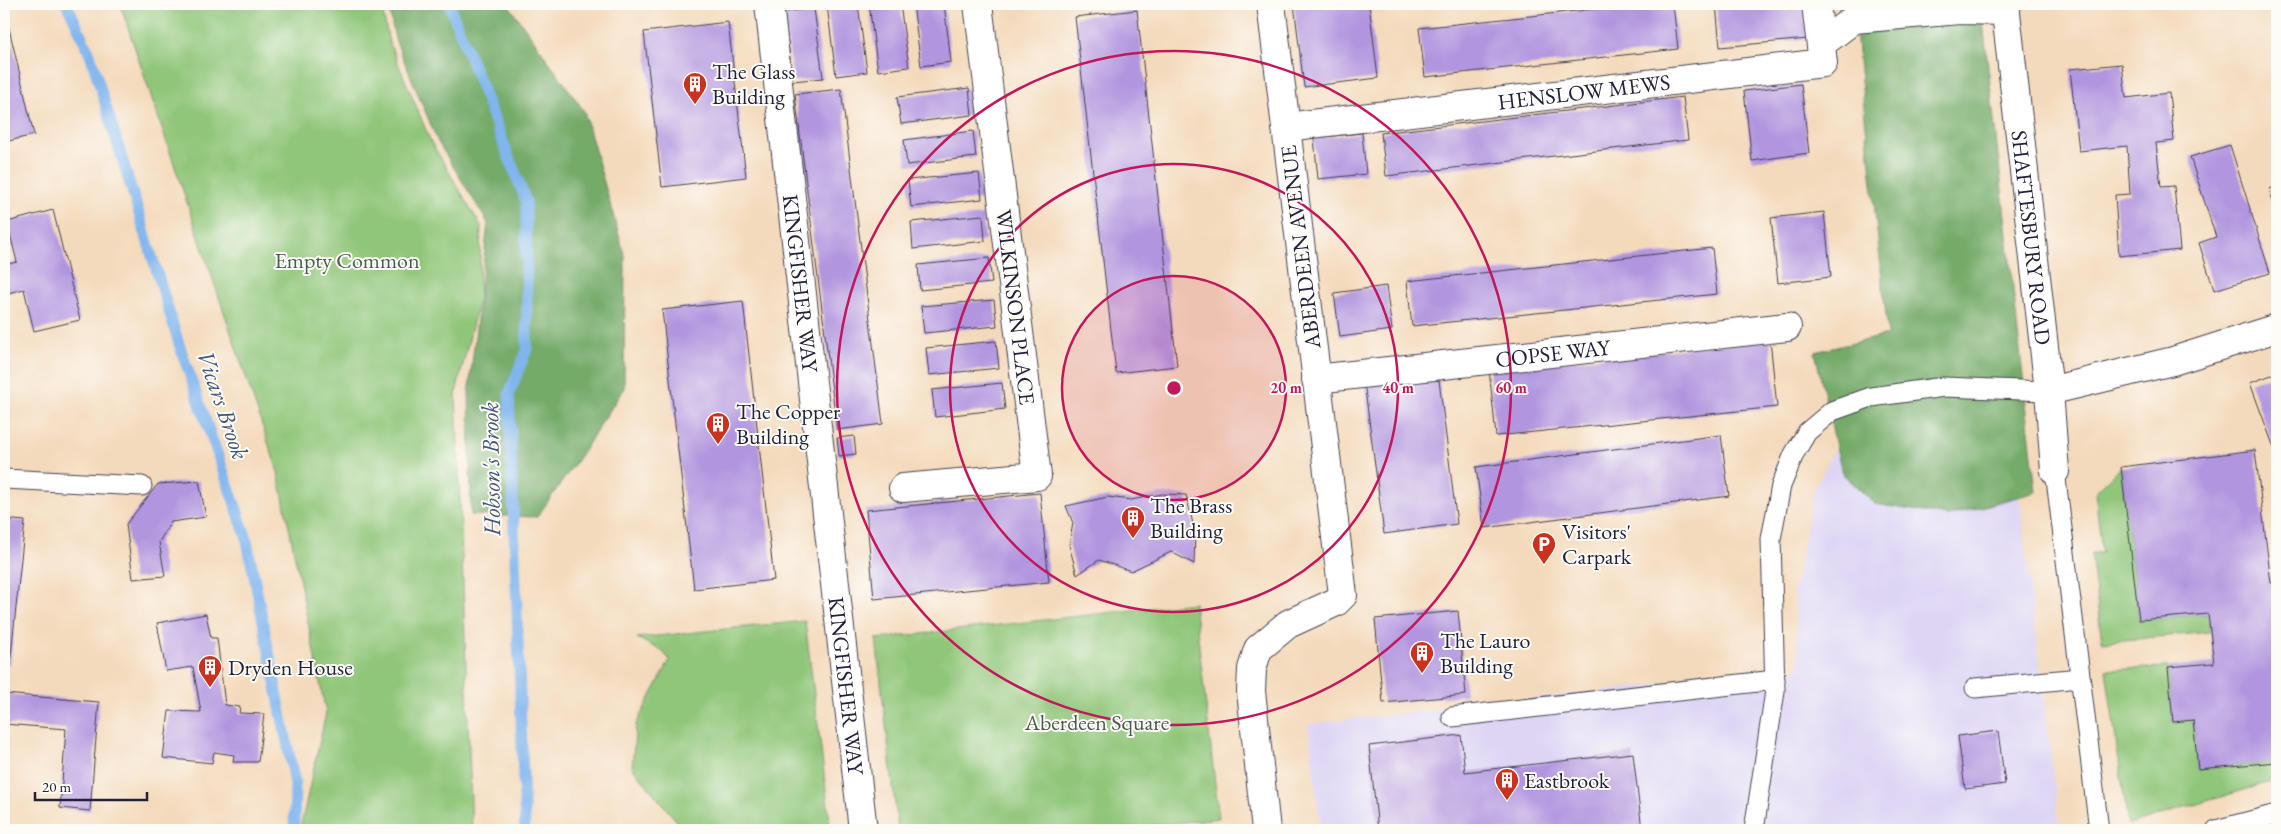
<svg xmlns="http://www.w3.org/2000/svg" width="2281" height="834" font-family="'EB Garamond',serif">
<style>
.built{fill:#ded5f5}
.green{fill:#90c679;stroke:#59745a}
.forest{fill:#74ab69;stroke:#4b6652}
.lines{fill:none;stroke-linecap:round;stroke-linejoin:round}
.stream{stroke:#80b5ee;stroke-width:11}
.building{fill:#b195df}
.lane-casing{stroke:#423e4e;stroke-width:21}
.street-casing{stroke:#423e4e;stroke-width:30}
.lane{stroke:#fff;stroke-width:19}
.street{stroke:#fff;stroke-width:28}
.ring{fill:none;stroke:#c2185b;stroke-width:2.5}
.labels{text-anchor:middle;stroke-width:4;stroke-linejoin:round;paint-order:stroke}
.poi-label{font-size:22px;fill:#22223b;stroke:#fdfcf7;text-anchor:start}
.street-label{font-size:22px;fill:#22223b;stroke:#fdfcf7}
.park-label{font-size:22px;fill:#485b51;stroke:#fdfcf7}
.water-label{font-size:24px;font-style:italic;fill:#43557a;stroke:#fdfcf7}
.centre{fill:#c2185b;stroke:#fdfcf7;stroke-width:2.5}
.ring-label{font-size:15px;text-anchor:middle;font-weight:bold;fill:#c2185b;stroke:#fdfcf7;stroke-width:4;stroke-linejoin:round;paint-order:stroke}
</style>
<rect width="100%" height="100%" fill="#fdfcf7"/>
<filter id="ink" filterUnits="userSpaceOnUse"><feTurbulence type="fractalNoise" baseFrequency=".02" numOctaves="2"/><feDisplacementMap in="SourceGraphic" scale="10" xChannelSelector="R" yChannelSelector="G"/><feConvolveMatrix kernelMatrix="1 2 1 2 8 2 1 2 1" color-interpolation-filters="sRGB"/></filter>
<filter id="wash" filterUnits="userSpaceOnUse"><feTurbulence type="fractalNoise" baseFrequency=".0096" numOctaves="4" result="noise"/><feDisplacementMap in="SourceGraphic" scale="20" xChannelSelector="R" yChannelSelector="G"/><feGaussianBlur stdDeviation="1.12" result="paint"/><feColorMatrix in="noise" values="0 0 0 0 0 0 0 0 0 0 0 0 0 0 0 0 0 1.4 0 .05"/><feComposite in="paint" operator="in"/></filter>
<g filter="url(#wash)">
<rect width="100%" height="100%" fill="#f4dabc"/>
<polygon class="built" points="2008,405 2060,830 1321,830 1308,724 1799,669 1794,591 1814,489 1842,435"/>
<g class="green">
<polygon points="120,4 381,4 389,42 431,142 481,226 479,298 456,393 472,830 300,830 326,713 278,472"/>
<polygon points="2121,467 2139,620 2208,614 2210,632 2102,642 2091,553 2102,553 2095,492"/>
<polygon points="1194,603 1219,818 1114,830 898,830 876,639"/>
<polygon points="805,621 831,830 684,830 632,767 636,724 670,660 662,651 637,638"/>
<polygon points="2168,667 2173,722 2193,720 2198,769 2277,762 2277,780 2128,825 2106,670"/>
</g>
<g class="forest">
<polygon points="388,4 508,4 584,111 625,257 624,388 585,449 537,517 471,515 469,390 488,223 438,142 395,39"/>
<polygon points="1853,4 1981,4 2036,492 1948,516 1875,504 1842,473 1815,352 1888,335"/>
</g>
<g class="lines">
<g class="stream">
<polyline points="67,4 90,54 179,344 246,536 295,783 294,830"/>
<polyline points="449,4 526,201 527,349 509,394 525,830"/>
</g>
</g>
<g id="blocks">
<g class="building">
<polygon points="838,4 858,4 867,72 836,76 827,5"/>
<polygon points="869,4 900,4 909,67 878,71"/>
<polygon points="913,4 944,4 951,62 921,66"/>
<polygon points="1294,4 1369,4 1378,78 1304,87"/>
<polygon points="1642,4 1673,4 1678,49 1425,77 1419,28"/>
<polygon points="1716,4 1805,4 1808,39 1720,47"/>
<polygon points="814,8 823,78 793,81 784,12"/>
<polygon points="1137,10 1177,366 1116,373 1075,17"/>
<polygon points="728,22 746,177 662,187 644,32"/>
<polygon points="8,24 34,135 4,142 4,25"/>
<polygon points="2122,64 2126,98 2169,93 2174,141 2156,143 2161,187 2174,186 2180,250 2119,256 2115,195 2130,194 2127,146 2079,151 2070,69"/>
<polygon points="1801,84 1809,153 1752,161 1744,91"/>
<polygon points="969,88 972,115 901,124 897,97"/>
<polygon points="841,89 883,424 837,430 795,94"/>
<polygon points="1683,97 1688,140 1386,176 1381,133"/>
<polygon points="973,131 976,157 907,165 904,140"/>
<polygon points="1362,133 1366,174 1318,179 1314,138"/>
<polygon points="2230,145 2270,273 2214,290 2199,243 2216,237 2190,157"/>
<polygon points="979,173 982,199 911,207 908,180"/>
<polygon points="2277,186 2277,215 2269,189"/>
<polygon points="53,210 80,320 34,331 24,289 4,294 4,265 17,262 7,222"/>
<polygon points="1824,212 1831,277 1778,283 1771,218"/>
<polygon points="983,215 985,241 913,249 911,222"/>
<polygon points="1712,248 1717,294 1412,326 1407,281"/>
<polygon points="989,258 992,283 920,290 918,265"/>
<polygon points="1386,286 1392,330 1340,337 1334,293"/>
<polygon points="994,300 997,326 924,333 921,306"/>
<polygon points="743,301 774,580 694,589 662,310"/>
<polygon points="1770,340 1777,407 1496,436 1489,369"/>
<polygon points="996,341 999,368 929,375 926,348"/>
<polygon points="1438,372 1457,524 1384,534 1364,382"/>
<polygon points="2277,373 2277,456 2250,383"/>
<polygon points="1002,383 1005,409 935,417 932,390"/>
<polygon points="1721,435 1729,496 1484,528 1476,467"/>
<polygon points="854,436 856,454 839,456 837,438"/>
<polygon points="2255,450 2271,583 2277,582 2277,762 2198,769 2193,720 2173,722 2168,667 2214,663 2208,614 2139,620 2121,467"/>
<polygon points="199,481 206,517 171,522 159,542 165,576 133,579 126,524 158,484"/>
<polygon points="1040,493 1049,582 874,599 866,510"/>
<polygon points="1162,494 1186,495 1195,532 1194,564 1171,552 1131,571 1099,560 1077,575 1069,545 1073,523 1066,506 1108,497 1131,500"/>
<polygon points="4,519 25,521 10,665 4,664"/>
<polygon points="1458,611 1466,695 1383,703 1375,619"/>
<polygon points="206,614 211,638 217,638 225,705 240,707 239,713 264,714 258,762 233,762 234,755 214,752 212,763 163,758 169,711 201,712 193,667 166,671 157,623"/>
<polygon points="4,694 99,702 90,811 60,808 66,729 4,724"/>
<polygon points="1998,731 2005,784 1965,789 1958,736"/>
<polygon points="1461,735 1465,772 1633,753 1642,830 1378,830 1369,746"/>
</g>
</g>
</g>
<g filter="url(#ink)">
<use href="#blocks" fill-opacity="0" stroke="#423e4e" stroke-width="1"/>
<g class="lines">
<g class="lane-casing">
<g id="lane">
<polyline points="2055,471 2099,830"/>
<polyline points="4,479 142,486"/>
<polyline points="1975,688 2080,678"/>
<polyline points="1452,717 1775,680"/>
<polyline points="1754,830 1775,691 1771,539 1781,486 1794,454 1807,432 1832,411 1871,397 1944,387 2049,391"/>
<polyline points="2216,830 2277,814"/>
</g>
</g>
<g class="street-casing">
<g id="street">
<path id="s1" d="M769 4 863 830"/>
<path id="s2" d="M2005 4 2049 391 2055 471"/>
<polyline points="1821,44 1854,19 1960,10 2006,11"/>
<path id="s3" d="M1286 127 1823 63 1816 4"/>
<path id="s4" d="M1316 379 1787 327"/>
<polyline points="2049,391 2173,361 2277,328"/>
<polyline points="903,488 1037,476 978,4"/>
<polyline points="1266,830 1251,691 1252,669 1258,649 1288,624 1336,602 1343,595 1271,4"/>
</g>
</g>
<use href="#lane" class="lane"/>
<use href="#street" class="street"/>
</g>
</g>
<circle cx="1174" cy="388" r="112" fill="#c2185b" fill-opacity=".12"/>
<g class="ring">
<circle cx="1174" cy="388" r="112"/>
<circle cx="1174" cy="388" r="224"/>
<circle cx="1174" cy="388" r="337"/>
</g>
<defs>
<g id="building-pin" transform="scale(1.25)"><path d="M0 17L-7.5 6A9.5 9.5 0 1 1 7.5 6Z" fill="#c8321e" stroke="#fdfcf7"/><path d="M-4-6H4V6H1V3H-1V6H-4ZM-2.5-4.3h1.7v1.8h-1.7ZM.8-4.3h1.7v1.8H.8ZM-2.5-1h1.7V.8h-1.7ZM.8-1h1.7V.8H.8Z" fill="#fff"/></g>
<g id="parking-pin" transform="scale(1.25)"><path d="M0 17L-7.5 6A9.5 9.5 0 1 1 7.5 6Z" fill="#c8321e" stroke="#fdfcf7"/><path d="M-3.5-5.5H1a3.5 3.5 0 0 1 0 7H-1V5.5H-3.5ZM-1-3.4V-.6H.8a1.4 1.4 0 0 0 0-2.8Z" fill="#fff"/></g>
</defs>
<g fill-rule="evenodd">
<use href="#building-pin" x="695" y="84"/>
<use href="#building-pin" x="718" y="424"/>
<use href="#building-pin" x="1133" y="518"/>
<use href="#parking-pin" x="1544" y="544"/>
<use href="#building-pin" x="1422" y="653"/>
<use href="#building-pin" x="210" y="667"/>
<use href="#building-pin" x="1507" y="780"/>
</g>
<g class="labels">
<g class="poi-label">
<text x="712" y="79">The Glass<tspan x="712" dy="25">Building</tspan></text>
<text x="736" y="419">The Copper<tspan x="736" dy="25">Building</tspan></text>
<text x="1150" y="513">The Brass<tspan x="1150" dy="25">Building</tspan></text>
<text x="1562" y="539">Visitors'<tspan x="1562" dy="25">Carpark</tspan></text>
<text x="1440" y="648">The Lauro<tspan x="1440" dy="25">Building</tspan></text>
<text x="228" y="675">Dryden House</text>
<text x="1524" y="788">Eastbrook</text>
</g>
<g class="street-label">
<text dy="8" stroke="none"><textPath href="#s3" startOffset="300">HENSLOW MEWS</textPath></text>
<text dy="8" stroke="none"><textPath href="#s2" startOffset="235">SHAFTESBURY ROAD</textPath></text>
<text transform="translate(1300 247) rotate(-97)" y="8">ABERDEEN AVENUE</text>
<text dy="8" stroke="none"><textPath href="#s1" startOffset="281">KINGFISHER WAY</textPath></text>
<text transform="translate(1016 307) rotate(83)" y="8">WILKINSON PLACE</text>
<text dy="8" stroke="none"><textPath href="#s4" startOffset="238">COPSE WAY</textPath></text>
<text dy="8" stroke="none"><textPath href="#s1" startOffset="686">KINGFISHER WAY</textPath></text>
</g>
<g class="park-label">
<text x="347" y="268">Empty Common</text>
<text x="1097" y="730">Aberdeen Square</text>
</g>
<g class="water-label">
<text transform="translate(223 405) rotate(71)" y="8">Vicars Brook</text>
<text transform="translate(491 469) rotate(-91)" y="8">Hobson's Brook</text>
</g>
</g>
<circle cx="1174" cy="388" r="8" class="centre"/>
<g class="ring-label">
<text x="1286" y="393">20 m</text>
<text x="1398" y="393">40 m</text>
<text x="1511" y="393">60 m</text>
</g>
<rect width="2281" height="834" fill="none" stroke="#fdfcf7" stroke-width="20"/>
<path d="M35 792v8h112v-8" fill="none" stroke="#22223b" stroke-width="2.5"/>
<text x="42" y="792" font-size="15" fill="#22223b" stroke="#fdfcf7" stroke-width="4" paint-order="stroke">20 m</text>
</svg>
